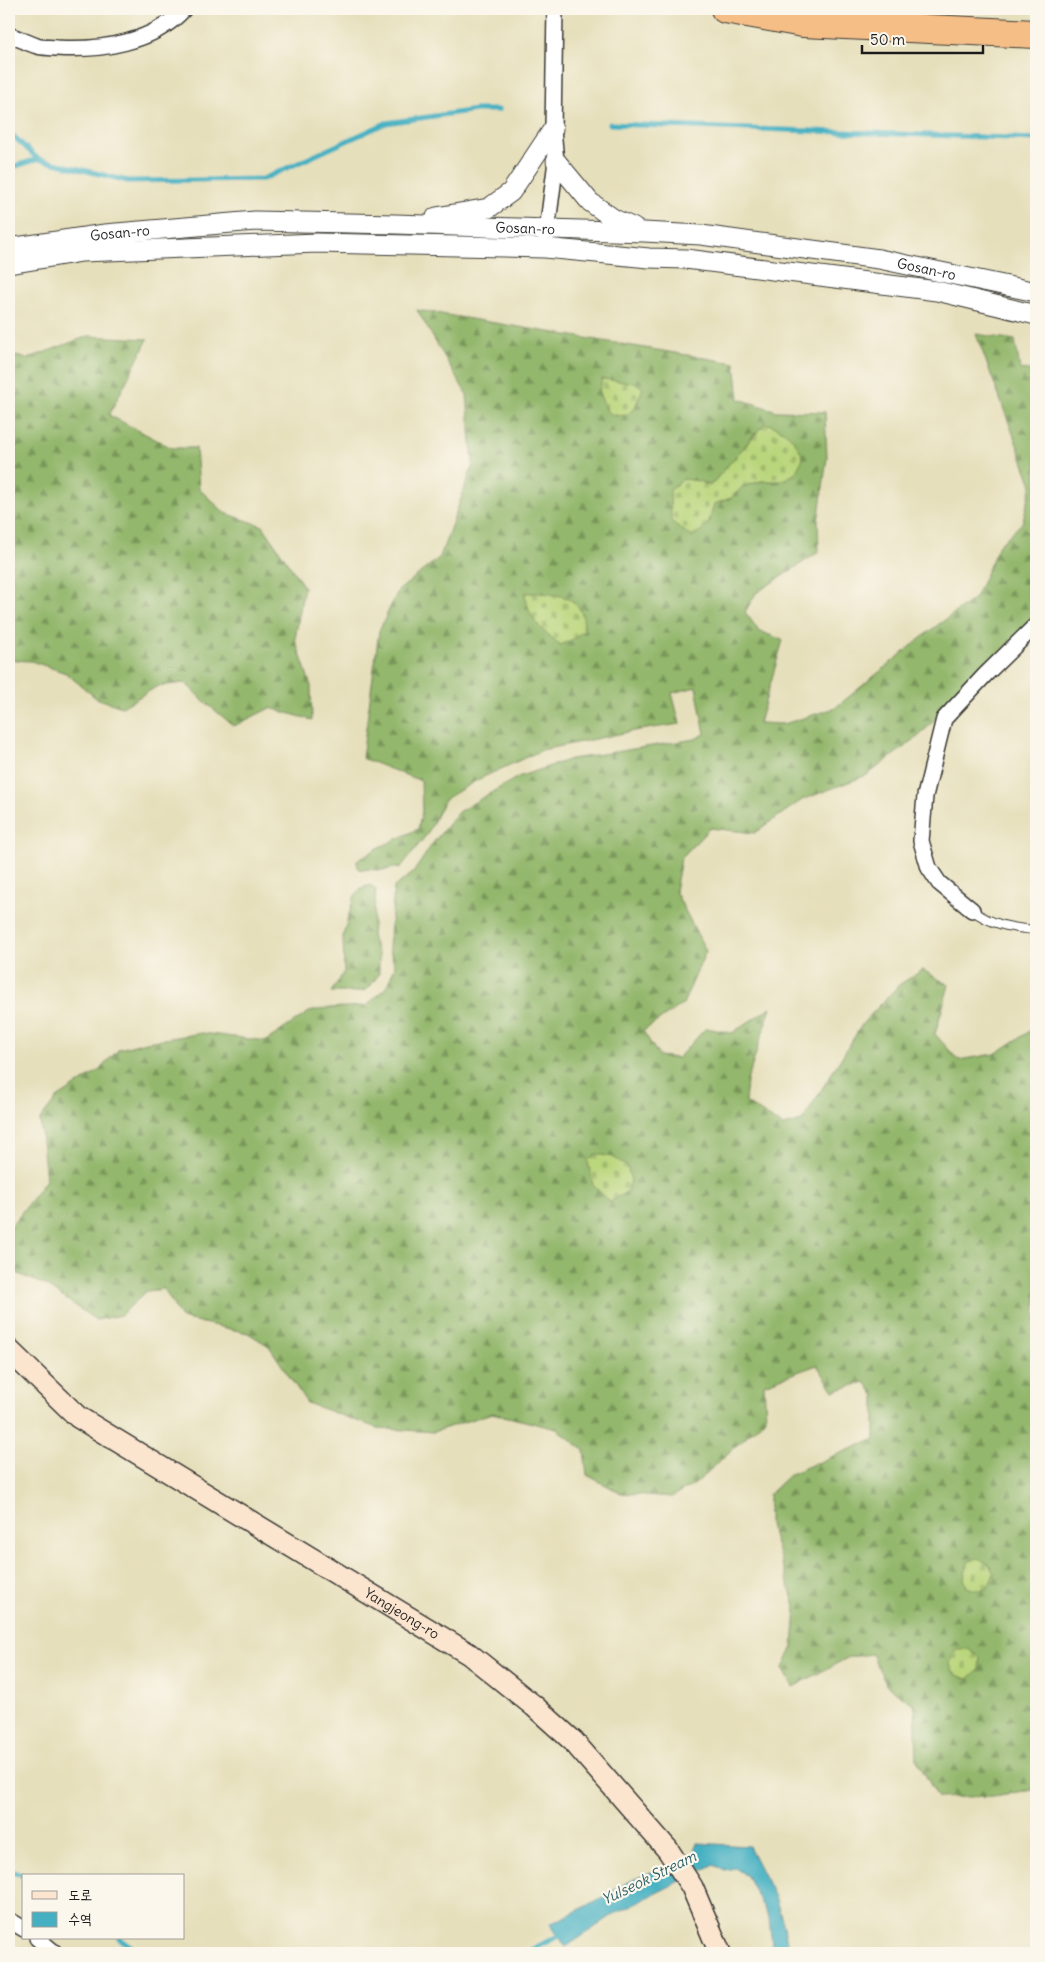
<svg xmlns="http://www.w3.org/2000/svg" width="1045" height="1962" font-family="Delius,'Poor Story',sans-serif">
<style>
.forest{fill:url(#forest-firs);stroke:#586a44;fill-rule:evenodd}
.cemetery{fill:url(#cemetery-stones);stroke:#6b794c}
.water{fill:#44b0c2;stroke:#30666f}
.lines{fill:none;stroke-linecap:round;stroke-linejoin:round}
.stream{stroke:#44b0c2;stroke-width:5}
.service-casing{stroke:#3a3934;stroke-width:10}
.minor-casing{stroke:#3a3934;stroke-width:18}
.tertiary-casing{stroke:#3a3934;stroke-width:21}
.secondary-casing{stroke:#3a3934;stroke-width:24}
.motorway-casing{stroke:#3a3934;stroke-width:30}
.service{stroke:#fff;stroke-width:8}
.minor{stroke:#fff;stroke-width:15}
.tertiary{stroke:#fff;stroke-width:19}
.secondary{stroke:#fbe5cf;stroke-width:21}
.motorway{stroke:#f6be87;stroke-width:28}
.labels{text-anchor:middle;stroke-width:4.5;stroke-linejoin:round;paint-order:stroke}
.street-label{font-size:14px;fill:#1c1c1c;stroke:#fbf7ec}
.water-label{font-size:15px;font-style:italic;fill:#2e5f67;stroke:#fbf7ec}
</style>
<defs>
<pattern id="forest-firs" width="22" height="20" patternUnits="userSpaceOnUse" patternTransform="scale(1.25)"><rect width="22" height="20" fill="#93b76c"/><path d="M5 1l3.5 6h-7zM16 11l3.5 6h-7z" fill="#779458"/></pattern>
<pattern id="cemetery-stones" width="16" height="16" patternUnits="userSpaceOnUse" patternTransform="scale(1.25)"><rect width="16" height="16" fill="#bad67c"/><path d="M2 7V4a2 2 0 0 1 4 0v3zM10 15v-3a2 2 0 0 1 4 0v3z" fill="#9fb76b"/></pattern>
</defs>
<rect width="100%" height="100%" fill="#fbf7ec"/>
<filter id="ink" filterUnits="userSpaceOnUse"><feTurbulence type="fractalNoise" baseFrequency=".02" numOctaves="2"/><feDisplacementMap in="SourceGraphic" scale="10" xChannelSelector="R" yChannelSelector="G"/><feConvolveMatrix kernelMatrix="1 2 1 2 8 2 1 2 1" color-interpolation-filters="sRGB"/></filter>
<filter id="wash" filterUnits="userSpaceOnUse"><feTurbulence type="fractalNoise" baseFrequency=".0096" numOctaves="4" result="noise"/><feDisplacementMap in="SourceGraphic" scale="20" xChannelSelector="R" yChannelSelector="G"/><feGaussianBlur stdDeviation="1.12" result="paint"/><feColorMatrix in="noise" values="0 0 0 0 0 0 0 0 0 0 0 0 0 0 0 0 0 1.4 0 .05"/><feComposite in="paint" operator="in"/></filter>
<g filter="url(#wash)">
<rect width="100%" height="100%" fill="#e6dfbb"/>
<g class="forest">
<path d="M417 310 735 363 739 399 777 411 825 412 827 458 818 522 819 552 756 593 745 612 759 631 783 640 759 723 784 724 835 708 931 630 975 598 999 545 1022 523 1032 485 976 334 1015 340 1020 369 1036 371V617L988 664 919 736 867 775 802 800 754 833 710 828 681 858 675 891 706 951 683 1004 643 1031 659 1056 678 1058 706 1028 732 1033 771 1007 747 1081 745 1102 783 1126 802 1121 863 1023 900 984 923 970 949 985 935 1034 958 1060 995 1054 1036 1027V1789L994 1796 938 1798 917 1760 915 1705 887 1686 872 1654 849 1657 793 1687 783 1668 793 1647 796 1609 769 1522V1494L790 1474 875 1439V1396L865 1382 834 1391 817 1365 764 1384 766 1418 695 1484 672 1497 621 1493 587 1475 584 1450 557 1429 492 1413 433 1432 377 1428 307 1403 269 1346 248 1333 181 1318 164 1289 147 1291 121 1315 96 1320 45 1285 9 1270V1229L46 1180 40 1120 57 1098 97 1072 119 1049 146 1042 202 1033 266 1041 309 1012 327 1008 366 1006 387 987 395 966 389 948 394 887 413 873 433 843 458 812 518 777 571 759 695 739 705 734 696 687 672 693 680 724 633 731 542 750 477 780 444 800 428 833 401 867 382 870 358 869 357 861 378 848 418 829 422 811 421 781 362 758 379 631 398 591 440 557 473 465 467 395ZM755 433 781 481H761L742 487 731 498 714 504 708 525 699 481 710 486C724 469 742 451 755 433Z"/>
<polygon points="88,336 148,339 109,415 172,448 196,448 199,489 225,513 263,526 304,587 295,639 311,686 312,720 270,708 234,726 206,703 185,683 158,686 122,707 96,698 66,673 31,661 9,660 9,354 27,359"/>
<polygon points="371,885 376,890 372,936 379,957 379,974 368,989 358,992 331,992 344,972 343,935 354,897 361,888"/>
</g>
<g class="cemetery">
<polygon points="602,379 635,383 643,388 635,407 627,415 614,416 607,411 599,393"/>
<path d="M765 423C786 430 795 437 803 458L795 474 781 481H761L742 487 731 498 714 504 708 525 692 537 671 521 670 490 683 479 699 481 710 486Z"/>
<path d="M525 593C554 593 585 593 584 630L575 638 561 645C540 629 529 620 525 593Z"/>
<polygon points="595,1154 613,1157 627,1166 631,1181 626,1192 610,1202 593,1185 588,1161"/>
<polygon points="978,1558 989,1564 994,1574 987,1589 976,1590 967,1587 964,1578 968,1562"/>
<polygon points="956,1649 968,1649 980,1657 979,1669 968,1679 954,1674 950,1664"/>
</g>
<polygon class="water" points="697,1843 749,1846 775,1897 784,1926 789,1953 773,1953 769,1918 747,1876 735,1868 725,1870 713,1865 616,1913 566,1947 550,1924 587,1906 628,1882 696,1853 695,1847"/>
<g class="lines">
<g class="stream">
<polyline points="610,124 1036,139"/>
<polyline points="9,132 38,159"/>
<polyline points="9,168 38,159 128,181 263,179 386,123 476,110 498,110"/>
<polyline points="9,1870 24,1876"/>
<polyline points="119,1938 140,1953"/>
<polyline points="525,1953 564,1933"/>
</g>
</g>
</g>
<g filter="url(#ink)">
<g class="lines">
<g class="service-casing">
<path id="service" d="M972 910C991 925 1013 928 1036 930"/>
</g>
<g class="minor-casing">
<g id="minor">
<path d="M9 35C18 38 28 43 37 46 43 48 50 47 56 48 99 51 154 43 184 9"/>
<polyline points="546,239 556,161 553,129 555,9"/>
<polyline points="972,910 939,883 929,868 921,841 925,796 944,719 985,675 1036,625"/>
<polyline points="9,1920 24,1929"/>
<polyline points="37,1938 55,1953"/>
</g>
</g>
<g class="tertiary-casing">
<g id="tertiary">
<polyline points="556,161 590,202 614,219 634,228"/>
<polyline points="436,217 489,208 511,192 553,129"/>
<path id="s1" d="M9 248 105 234 255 221 395 224 644 232 701 235 879 259 1036 292"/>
<polyline points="9,264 82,252 317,243 545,248 649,258 686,259 937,291 1036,315"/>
</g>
</g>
<g class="secondary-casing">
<g id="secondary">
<path id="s2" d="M9 1350 78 1417 469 1654 534 1706 573 1741 668 1850 692 1887 720 1953"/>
</g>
</g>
<g class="motorway-casing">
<polyline id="motorway" points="725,9 803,23 1036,34"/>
</g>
<use href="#service" class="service"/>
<use href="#minor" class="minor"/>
<use href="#tertiary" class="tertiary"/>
<use href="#secondary" class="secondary"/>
<use href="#motorway" class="motorway"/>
</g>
</g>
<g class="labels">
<g class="street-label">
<text dy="5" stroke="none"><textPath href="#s1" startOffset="518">Gosan-ro</textPath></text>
<text dy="5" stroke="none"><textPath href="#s1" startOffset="112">Gosan-ro</textPath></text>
<text dy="5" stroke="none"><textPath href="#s1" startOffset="922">Gosan-ro</textPath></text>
<text dy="5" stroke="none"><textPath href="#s2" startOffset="475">Yangjeong-ro</textPath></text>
</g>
<g class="water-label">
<text transform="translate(649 1878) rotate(-26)" y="5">Yulseok Stream</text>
</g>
</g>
<rect width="1045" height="1962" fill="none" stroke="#fbf7ec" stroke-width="30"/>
<rect x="22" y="1874" width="162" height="65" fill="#fbf7ec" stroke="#a29f99"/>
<rect x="32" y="1891" width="25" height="8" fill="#fbe5cf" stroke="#a29f99"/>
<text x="68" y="1900" font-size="15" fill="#1c1c1c">도로</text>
<rect x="32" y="1912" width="25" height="15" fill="#44b0c2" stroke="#a29f99"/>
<text x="68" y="1924" font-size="15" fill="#1c1c1c">수역</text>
<path d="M862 45v8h121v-8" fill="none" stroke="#1c1c1c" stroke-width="2.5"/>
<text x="870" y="45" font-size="15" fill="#1c1c1c" stroke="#fbf7ec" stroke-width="4" paint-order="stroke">50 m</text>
</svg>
